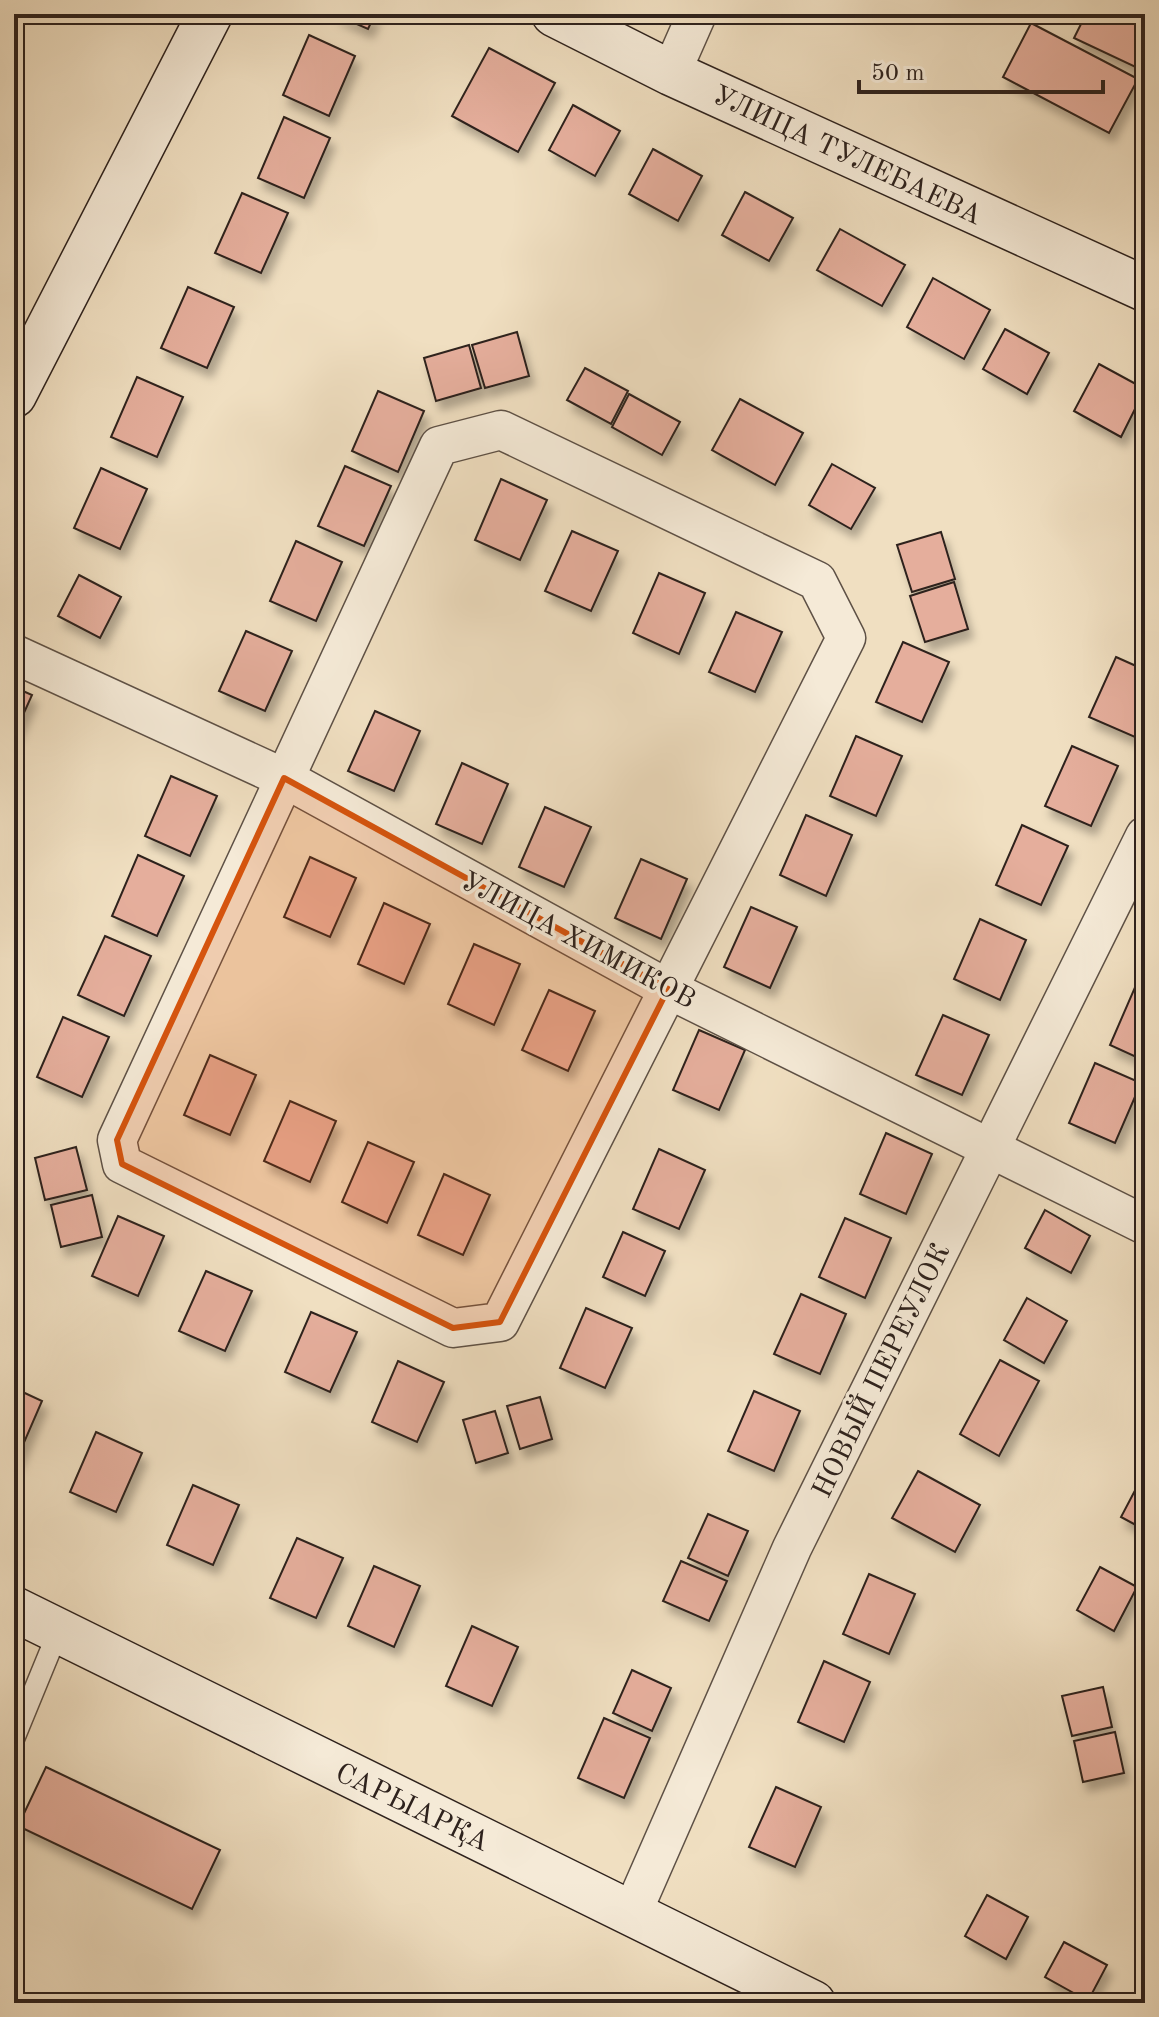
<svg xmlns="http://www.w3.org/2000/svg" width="1159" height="2017" font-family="'Old Standard TT',serif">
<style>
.building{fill:#e5ae9c;stroke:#2e221d;stroke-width:2;filter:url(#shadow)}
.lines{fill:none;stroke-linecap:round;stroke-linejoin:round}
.lane-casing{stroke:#5e5146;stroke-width:23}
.street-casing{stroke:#5e5146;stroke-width:41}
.secondary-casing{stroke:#2e221d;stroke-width:47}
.lane{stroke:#f5ead7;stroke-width:20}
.street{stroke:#f5ead7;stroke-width:38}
.secondary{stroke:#f5ead7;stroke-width:44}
.marked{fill:#d5540e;fill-opacity:0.2;stroke:#d5540e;stroke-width:6;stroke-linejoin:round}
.labels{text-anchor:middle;stroke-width:7;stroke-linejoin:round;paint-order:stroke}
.street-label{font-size:28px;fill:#2e221d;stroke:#f5ead7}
</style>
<defs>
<filter id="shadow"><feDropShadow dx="5" dy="9" stdDeviation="4" flood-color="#0004"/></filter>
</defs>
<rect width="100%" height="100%" fill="#f0dfc1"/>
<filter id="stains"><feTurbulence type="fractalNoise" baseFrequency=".0025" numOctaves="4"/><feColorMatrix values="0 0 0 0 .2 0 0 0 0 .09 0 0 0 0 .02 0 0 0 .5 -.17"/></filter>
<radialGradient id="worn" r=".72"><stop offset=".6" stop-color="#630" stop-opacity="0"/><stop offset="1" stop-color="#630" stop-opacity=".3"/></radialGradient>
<g class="building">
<polygon points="334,14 375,14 368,29"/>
<polygon points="1086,14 1145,14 1144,71 1074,38"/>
<polygon points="1031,23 1138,79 1109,133 1003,77"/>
<polygon points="309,35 355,56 329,116 283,95"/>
<polygon points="489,48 555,83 518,152 452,116"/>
<polygon points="573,105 620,131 595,176 549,150"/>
<polygon points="284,117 330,138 304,198 258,178"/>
<polygon points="653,149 702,176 678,221 629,194"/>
<polygon points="745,192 793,218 769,261 722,235"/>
<polygon points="242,193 288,213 261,273 215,253"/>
<polygon points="840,229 905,265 882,306 817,270"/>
<polygon points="933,278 990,310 964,359 907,327"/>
<polygon points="188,287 234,307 207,368 161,348"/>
<polygon points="1005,329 1049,353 1027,394 983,369"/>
<polygon points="517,332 529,376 485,388 472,345"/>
<polygon points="469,345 481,388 436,401 424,358"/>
<polygon points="1099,364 1145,389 1121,437 1074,411"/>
<polygon points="585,368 628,391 611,424 567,400"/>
<polygon points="137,377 183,397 157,457 111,437"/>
<polygon points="378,391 424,411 398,472 352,451"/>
<polygon points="629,394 680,422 662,455 612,427"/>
<polygon points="740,399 803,433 775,485 712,450"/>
<polygon points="832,464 875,488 851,529 809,505"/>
<polygon points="345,466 391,486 364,546 318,526"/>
<polygon points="101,468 147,489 120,549 74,528"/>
<polygon points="501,479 547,500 520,560 475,540"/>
<polygon points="572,531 618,551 591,611 545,591"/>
<polygon points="941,532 955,579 912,592 897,545"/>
<polygon points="296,541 342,562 316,621 270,601"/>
<polygon points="659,573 705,593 679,654 633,633"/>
<polygon points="79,575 121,597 100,638 58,616"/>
<polygon points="954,582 968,629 925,642 910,596"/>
<polygon points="736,612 782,632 755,692 709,672"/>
<polygon points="246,631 292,651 265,711 219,691"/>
<polygon points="903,642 949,662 922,722 876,702"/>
<polygon points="1116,657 1145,670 1145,714 1135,737 1089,717"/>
<polygon points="14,687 32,695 14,735"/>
<polygon points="375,711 420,731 394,791 348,771"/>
<polygon points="856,736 902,756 876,816 830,796"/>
<polygon points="1072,746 1118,766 1091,826 1045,806"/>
<polygon points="462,763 508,784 482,844 436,824"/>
<polygon points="171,776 217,796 190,856 145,836"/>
<polygon points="545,807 591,827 564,887 519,867"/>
<polygon points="806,815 852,835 826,896 780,875"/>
<polygon points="1022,825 1068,846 1041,905 996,885"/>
<polygon points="138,855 184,876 157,936 112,916"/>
<polygon points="310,857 356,878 330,937 284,917"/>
<polygon points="641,859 687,879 661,939 615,918"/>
<polygon points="384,903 430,924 404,984 358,964"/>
<polygon points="751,907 797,927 770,988 724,967"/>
<polygon points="980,919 1026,940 1000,1000 954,979"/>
<polygon points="105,936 151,956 124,1016 78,995"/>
<polygon points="474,944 520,964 494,1025 448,1004"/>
<polygon points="1136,985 1145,989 1145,1061 1110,1045"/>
<polygon points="549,990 595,1011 568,1071 522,1050"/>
<polygon points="943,1015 989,1035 962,1095 916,1075"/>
<polygon points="63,1017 109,1037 82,1097 37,1077"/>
<polygon points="699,1030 745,1050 719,1110 673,1090"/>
<polygon points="210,1055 256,1075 230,1135 184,1115"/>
<polygon points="1095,1063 1141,1083 1115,1143 1069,1123"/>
<polygon points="290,1101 336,1121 310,1182 264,1161"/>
<polygon points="886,1133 932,1154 906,1214 860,1194"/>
<polygon points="368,1142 414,1162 387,1223 342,1202"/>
<polygon points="76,1147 87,1190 45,1200 35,1158"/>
<polygon points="659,1149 705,1170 679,1229 633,1209"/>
<polygon points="444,1174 490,1195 463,1255 418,1235"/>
<polygon points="92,1195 102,1237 61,1247 51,1205"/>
<polygon points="1045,1210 1090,1236 1071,1273 1025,1248"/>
<polygon points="118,1216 164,1236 138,1296 92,1276"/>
<polygon points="845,1218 891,1238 865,1298 819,1277"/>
<polygon points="623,1232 665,1251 645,1296 603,1277"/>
<polygon points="206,1271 252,1291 225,1351 179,1331"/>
<polygon points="801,1294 846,1314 820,1374 774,1354"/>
<polygon points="1027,1298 1067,1321 1044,1363 1004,1340"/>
<polygon points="586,1308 632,1328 605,1388 560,1368"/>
<polygon points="311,1312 357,1332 330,1392 285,1372"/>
<polygon points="1000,1360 1039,1381 999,1456 960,1434"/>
<polygon points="398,1361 444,1382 417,1442 372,1422"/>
<polygon points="14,1388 42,1401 16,1461 14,1460"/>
<polygon points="754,1391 800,1411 774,1471 728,1451"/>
<polygon points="540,1397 552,1439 520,1449 507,1406"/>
<polygon points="495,1411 508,1453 476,1463 463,1420"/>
<polygon points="96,1432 142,1453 116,1512 70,1492"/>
<polygon points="918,1471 980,1505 955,1552 892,1518"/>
<polygon points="1140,1481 1145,1484 1145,1530 1121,1517"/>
<polygon points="193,1485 239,1505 213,1565 167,1545"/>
<polygon points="708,1514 748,1531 728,1576 688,1558"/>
<polygon points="297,1538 343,1558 316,1618 270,1598"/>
<polygon points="681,1561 727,1581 709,1621 663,1601"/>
<polygon points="374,1566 420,1586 394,1647 348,1626"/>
<polygon points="1100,1567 1137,1587 1114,1631 1077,1610"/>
<polygon points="869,1574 915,1594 889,1654 843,1634"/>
<polygon points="472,1626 518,1647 492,1706 446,1686"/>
<polygon points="824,1661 870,1682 844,1742 798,1722"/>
<polygon points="632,1670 671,1688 652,1731 613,1713"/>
<polygon points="1103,1687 1112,1727 1072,1736 1062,1696"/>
<polygon points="604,1718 650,1738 624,1798 578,1778"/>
<polygon points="1115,1732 1124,1773 1083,1782 1074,1741"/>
<polygon points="46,1767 220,1850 192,1909 18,1826"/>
<polygon points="776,1787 821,1807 795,1867 749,1847"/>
<polygon points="987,1895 1028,1917 1006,1959 965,1936"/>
<polygon points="1064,1942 1107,1965 1088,2001 1045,1977"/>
</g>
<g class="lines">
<g class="lane-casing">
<polyline id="lane" points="14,1739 58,1632"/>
</g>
<g class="street-casing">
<g id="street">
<polyline points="671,73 697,14"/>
<polygon points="501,430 817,581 846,638 500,1322 453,1328 122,1164 117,1140 439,446"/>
<polyline points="14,654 284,778 668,989 1145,1225"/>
<polyline points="632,1913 792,1548 1145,836"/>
</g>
</g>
<g class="secondary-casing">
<g id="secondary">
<polyline points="554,14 671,73 1145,289"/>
<polyline points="14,395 210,14"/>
<polyline points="14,1609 813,2003"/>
</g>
</g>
<use href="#lane" class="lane"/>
<use href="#street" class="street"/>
<use href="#secondary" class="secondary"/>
</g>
<path class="marked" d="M284 778 668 989 500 1322 453 1328 122 1164 117 1140Z"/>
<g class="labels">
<g class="street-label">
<text transform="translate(848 154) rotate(25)" y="10">УЛИЦА ТУЛЕБАЕВА</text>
<text transform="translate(579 939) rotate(28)" y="10">УЛИЦА ХИМИКОВ</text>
<text transform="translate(880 1370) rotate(-64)" y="10">НОВЫЙ ПЕРЕУЛОК</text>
<text transform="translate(413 1806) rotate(26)" y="10">САРЫАРҚА</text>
</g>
</g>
<rect width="1159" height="2017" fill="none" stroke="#f0dfc1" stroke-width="48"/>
<rect x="16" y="16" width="1127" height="1985" fill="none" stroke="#2e221d" stroke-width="4"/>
<rect x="24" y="24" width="1111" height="1969" fill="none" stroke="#2e221d" stroke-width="2"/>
<path d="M859 80v12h244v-12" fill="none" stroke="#2e221d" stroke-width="4"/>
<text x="871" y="80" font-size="24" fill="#2e221d" stroke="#f5ead7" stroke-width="6" paint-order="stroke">50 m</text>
<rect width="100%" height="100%" filter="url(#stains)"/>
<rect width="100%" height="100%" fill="url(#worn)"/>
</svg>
